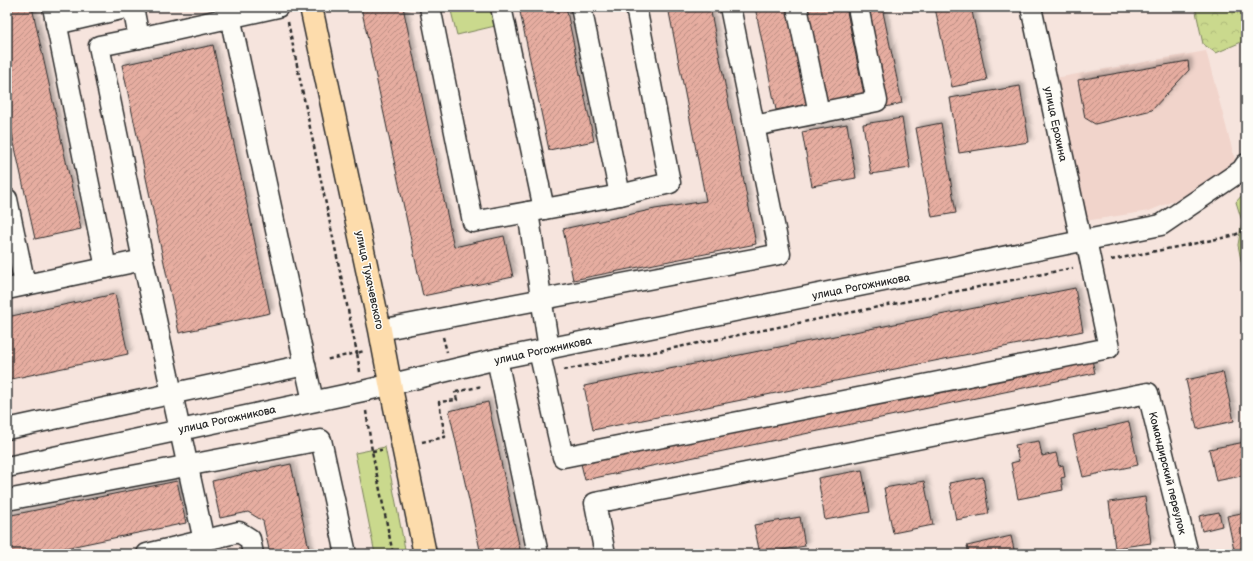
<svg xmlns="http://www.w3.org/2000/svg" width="1253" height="561" font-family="'Balsamiq Sans',sans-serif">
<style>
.built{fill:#f1d4cb}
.green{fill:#cad98d;stroke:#7a825c}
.forest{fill:url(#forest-crowns);stroke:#7a825c}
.building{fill:url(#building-hatch);stroke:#2b2b2b;filter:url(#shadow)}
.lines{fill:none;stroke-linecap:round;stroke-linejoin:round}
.minor-casing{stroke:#2b2b2b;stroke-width:23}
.major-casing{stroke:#2b2b2b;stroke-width:25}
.path{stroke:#2b2b2b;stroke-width:2.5;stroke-dasharray:4 3;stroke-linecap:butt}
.minor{stroke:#fdfcf7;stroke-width:20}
.major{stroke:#fddcac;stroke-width:22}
.labels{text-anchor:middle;stroke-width:3;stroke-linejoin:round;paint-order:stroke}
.street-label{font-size:11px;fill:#2b2b2b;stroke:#fdfcf7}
</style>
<defs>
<pattern id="forest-crowns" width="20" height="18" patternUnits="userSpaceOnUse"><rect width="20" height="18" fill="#cad98d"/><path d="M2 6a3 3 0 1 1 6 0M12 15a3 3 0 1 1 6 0" fill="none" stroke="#aeba7a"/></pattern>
<pattern id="building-hatch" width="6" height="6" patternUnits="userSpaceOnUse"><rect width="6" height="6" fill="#e6ada0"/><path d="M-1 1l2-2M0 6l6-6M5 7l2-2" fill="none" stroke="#bb8d83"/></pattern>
<filter id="shadow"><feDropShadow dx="3.5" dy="-3.5" stdDeviation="2" flood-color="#0004"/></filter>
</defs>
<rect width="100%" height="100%" fill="#f6e4dd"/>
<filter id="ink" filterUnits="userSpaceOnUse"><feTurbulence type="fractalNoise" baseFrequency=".025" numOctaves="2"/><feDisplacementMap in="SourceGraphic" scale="8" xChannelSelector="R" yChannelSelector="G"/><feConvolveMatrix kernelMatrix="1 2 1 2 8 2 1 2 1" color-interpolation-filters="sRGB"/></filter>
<g filter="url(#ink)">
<polygon class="built" points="1206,51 1235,160 1198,191 1149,211 1085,221 1055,78"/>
<g class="green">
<polygon points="450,7 490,7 495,26 457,35"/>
<polygon points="385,447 406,554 375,554 355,453"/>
</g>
<g class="forest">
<polygon points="1195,7 1246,7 1246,40 1216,53 1203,44"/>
<polygon points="1243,194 1246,195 1246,285 1238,245 1242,221 1236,202"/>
</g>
<g class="building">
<polygon points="7,7 32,7 81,229 35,239 7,111"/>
<polygon points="361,7 403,7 454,247 504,236 513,277 423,296"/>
<polygon points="519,7 566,7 594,141 549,150"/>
<polygon points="668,7 710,7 756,244 573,280 563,229 655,209 706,201"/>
<polygon points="755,7 788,7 808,104 776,110"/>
<polygon points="807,7 846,7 864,94 826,102"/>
<polygon points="866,7 882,7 902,103 886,107"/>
<polygon points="938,7 971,7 987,80 952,87 935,8"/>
<polygon points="213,45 270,313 179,333 122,65"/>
<polygon points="1188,61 1189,70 1152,110 1095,124 1085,118 1078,80"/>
<polygon points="1020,86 1029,142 959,153 950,98"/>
<polygon points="902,118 910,168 871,174 863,124"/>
<polygon points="941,123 956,213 932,217 916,128"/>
<polygon points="847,124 856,178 812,186 802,132"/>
<polygon points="1075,288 1083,331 593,430 584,386"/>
<polygon points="115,294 128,354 7,380 7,317"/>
<polygon points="1091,356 1095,373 585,480 581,464"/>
<polygon points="1223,372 1234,421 1197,429 1186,380"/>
<polygon points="488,402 521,554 481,554 449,411"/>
<polygon points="1129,422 1138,465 1083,477 1073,435"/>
<polygon points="1039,441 1042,456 1056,453 1059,466 1063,465 1065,477 1061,478 1063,490 1018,499 1011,463 1019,461 1015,445"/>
<polygon points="1245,442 1246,475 1216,481 1209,449"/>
<polygon points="291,464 310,554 270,554 263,521 248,512 220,518 212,481"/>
<polygon points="862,470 870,512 825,520 818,478"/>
<polygon points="983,477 989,514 956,520 949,483"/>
<polygon points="177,481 186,523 36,554 7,554 7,516"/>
<polygon points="924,481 933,525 893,533 884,488"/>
<polygon points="1145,497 1151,543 1115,548 1109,502"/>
<polygon points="1219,512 1222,526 1202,531 1199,516"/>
<polygon points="1246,512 1246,554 1235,554 1227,516"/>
<polygon points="800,517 805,546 760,554 754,525"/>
<polygon points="1011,536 1015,554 969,554 967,546"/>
</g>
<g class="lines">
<g class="minor-casing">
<g id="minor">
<polyline points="53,7 106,268"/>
<polyline points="133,7 139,38 99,46 143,260"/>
<polyline points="430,7 473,222 528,212"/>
<polyline points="501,7 544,209"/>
<polyline points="581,7 620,195"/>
<polyline points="797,7 819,113"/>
<polyline points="1031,7 1081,241"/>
<polyline points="56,24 130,7"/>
<polyline points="139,38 278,7"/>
<polyline points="754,126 877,101 858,7"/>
<polyline points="7,199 25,285"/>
<polyline points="7,289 143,260 204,541"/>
<polyline points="380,330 780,254 730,7"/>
<polyline points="549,349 528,212 620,195 670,183 636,7"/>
<polyline points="539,351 563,457 1109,348 1086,240"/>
<polyline points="497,359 538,554"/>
<polyline points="305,365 313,401"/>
<polyline points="7,429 305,365 228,7"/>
<polyline points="7,467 363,391 497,359 1161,225 1242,170 1246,164"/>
<polyline points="7,500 321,440 346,554"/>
<polyline points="147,554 239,532 250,539 253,554"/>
<polyline points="605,554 595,503 1148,393 1188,554"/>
</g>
</g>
<g class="major-casing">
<polyline id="major" points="311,7 380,330 390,383 425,554"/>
</g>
<g class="path">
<polyline points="288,22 357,353 325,360"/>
<polyline points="1111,260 1232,236 1242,232 1246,226"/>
<polyline points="443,337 447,352"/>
<polyline points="564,370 1073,268"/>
<polyline points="360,372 357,353 364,351"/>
<polyline points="456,392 482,386"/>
<polyline points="366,411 372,451 393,554"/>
<polyline points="422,442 445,437 439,402 457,400 455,392"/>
<polyline points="372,451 382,450"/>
</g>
<use href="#minor" class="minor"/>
<use href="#major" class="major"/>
</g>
</g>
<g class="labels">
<g class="street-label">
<text transform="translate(1056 124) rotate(78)" y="4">улица Ерохина</text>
<text transform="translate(370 280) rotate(78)" y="4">улица Тухачевского</text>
<text transform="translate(861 286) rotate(-11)" y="4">улица Рогожникова</text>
<text transform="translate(543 350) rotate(-12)" y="4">улица Рогожникова</text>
<text transform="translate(227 419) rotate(-12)" y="4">улица Рогожникова</text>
<text transform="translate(1168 473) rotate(76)" y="4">Командирский переулок</text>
</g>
</g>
<rect width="1253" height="561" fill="none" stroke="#fdfcf7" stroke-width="24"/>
<rect x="12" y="12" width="1229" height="537" fill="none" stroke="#2b2b2b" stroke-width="1.5" filter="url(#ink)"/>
</svg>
